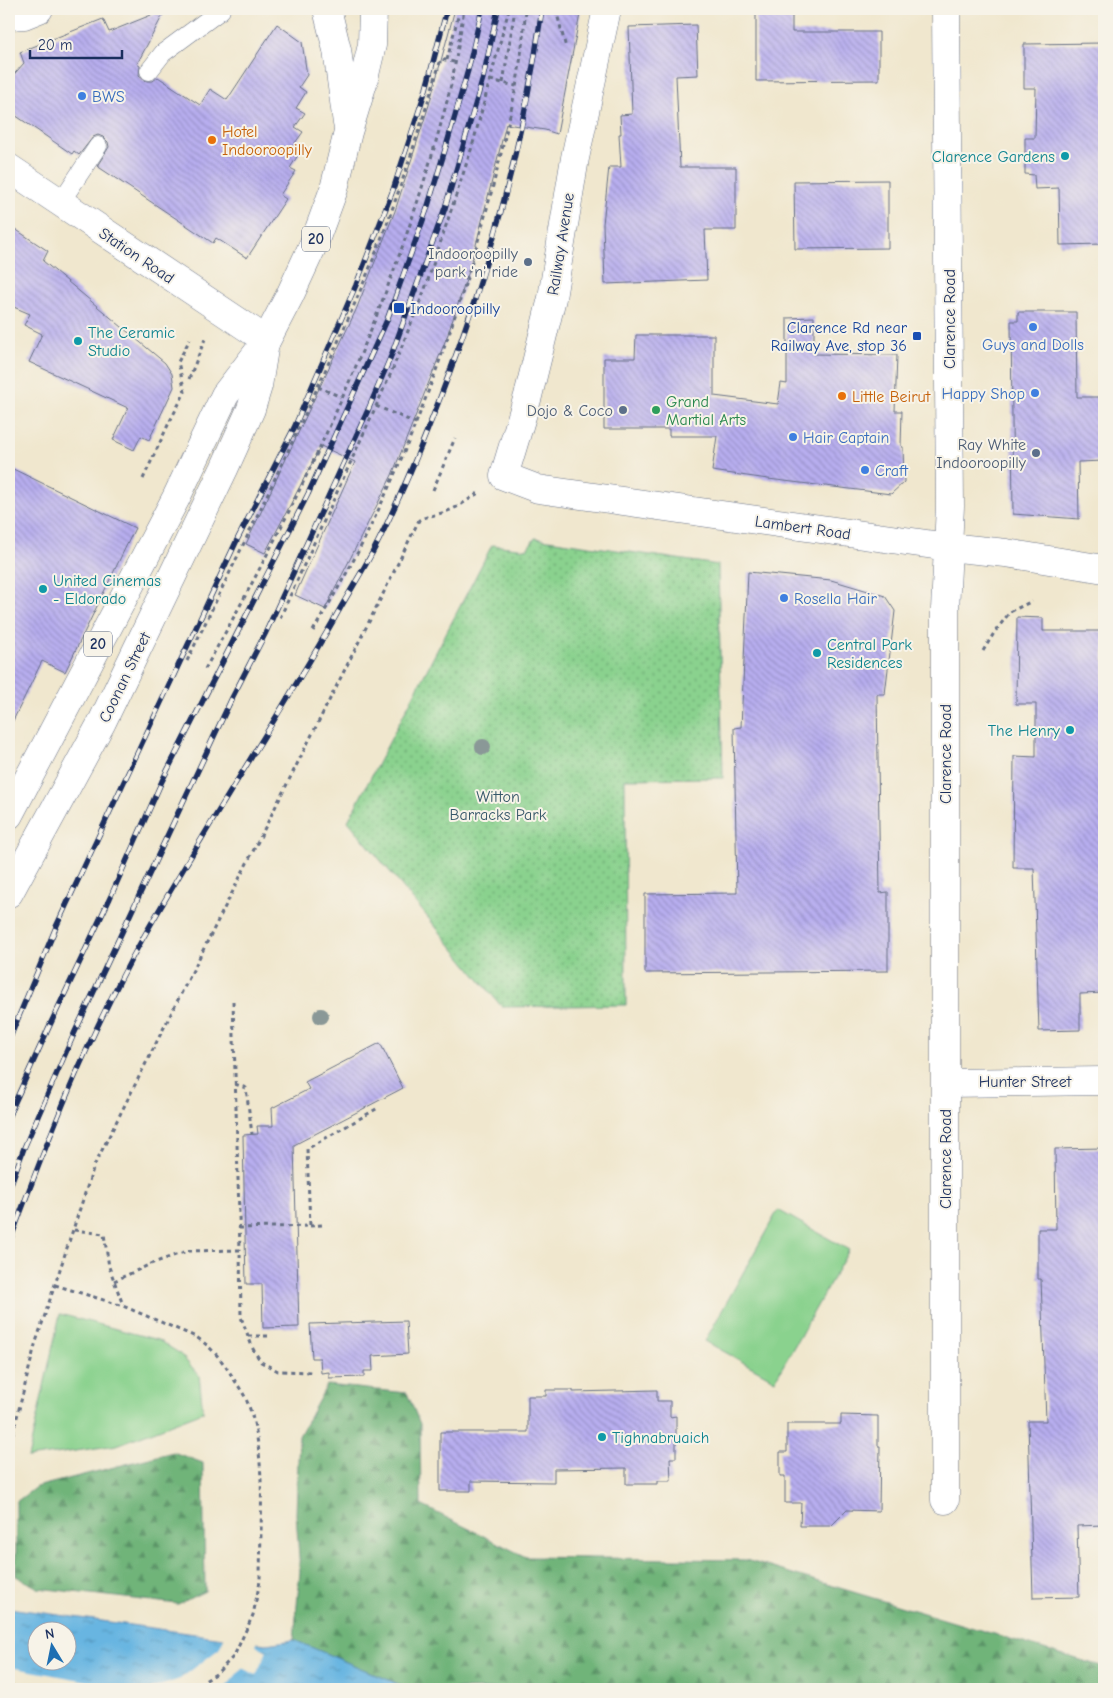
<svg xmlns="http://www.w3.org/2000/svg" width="1113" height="1698" font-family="'Comic Neue',sans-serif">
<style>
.grass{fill:#8ad28e;stroke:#528076}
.forest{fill:url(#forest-firs);stroke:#45726c}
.park{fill:url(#park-dots);stroke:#528076}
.water{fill:url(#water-ripples);stroke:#4172a0;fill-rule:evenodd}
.pier{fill:#f0e7ce}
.building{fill:url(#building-back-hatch)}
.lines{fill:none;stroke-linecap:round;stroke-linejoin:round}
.service-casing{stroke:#666f85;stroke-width:19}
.minor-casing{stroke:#666f85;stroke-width:29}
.tertiary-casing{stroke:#666f85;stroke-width:29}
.secondary-casing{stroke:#666f85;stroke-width:29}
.primary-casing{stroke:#666f85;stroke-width:29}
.path{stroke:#666f85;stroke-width:3;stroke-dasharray:4 4;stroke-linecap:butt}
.service{stroke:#fff;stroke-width:18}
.minor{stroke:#fff;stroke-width:28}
.tertiary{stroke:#fff;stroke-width:28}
.secondary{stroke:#fff;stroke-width:28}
.primary{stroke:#fff;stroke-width:28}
.rail-casing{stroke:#1b2f5e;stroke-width:5.5}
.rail{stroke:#f7f3e8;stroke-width:4;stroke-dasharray:11;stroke-linecap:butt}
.tree{fill:#8a9897}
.shop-dot{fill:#3f7fe0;stroke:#f7f3e8;stroke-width:2}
.food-dot{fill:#e8710a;stroke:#f7f3e8;stroke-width:2}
.culture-dot{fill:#0f9aa8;stroke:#f7f3e8;stroke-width:2}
.service-dot{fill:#5c6f8a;stroke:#f7f3e8;stroke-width:2}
.transit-dot{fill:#1a4fb4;stroke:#f7f3e8;stroke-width:2}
.leisure-dot{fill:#2e9e5b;stroke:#f7f3e8;stroke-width:2}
.labels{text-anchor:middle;stroke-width:4;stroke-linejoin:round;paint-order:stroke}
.shield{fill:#f7f3e8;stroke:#5d6a87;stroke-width:1}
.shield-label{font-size:15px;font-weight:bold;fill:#1b2f5e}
.shop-label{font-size:16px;fill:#366cbe;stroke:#f7f3e8;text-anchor:start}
.food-label{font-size:16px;fill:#c56008;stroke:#f7f3e8;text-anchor:start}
.culture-label{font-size:16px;fill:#0d838f;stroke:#f7f3e8;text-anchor:start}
.street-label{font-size:16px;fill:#1b2f5e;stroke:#f7f3e8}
.service-label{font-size:16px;fill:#4e5e75;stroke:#f7f3e8;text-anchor:end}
.transit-label{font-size:16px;fill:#164399;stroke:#f7f3e8;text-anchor:start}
.leisure-label{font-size:16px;fill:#27864d;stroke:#f7f3e8;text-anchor:start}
.park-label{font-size:16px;fill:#37586a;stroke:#f7f3e8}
</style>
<defs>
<pattern id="forest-firs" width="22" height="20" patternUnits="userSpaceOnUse" patternTransform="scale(1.25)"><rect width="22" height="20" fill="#6fb479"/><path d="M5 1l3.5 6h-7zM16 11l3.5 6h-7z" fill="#5a9366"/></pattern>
<pattern id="park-dots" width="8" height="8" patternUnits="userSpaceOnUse" patternTransform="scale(1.25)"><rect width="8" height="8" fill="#8ad28e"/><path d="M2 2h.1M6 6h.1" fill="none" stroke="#70ab77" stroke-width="1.8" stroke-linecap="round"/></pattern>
<pattern id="water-ripples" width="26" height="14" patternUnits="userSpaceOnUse" patternTransform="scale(1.25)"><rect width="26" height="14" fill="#67b5e1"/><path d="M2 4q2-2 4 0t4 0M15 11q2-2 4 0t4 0" fill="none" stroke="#5494ba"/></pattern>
<pattern id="building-back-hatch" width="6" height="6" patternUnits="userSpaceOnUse" patternTransform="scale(1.25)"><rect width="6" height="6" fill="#b8aeef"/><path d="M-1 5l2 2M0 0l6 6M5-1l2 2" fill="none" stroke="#958ec5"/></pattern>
</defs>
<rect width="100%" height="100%" fill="#f7f3e8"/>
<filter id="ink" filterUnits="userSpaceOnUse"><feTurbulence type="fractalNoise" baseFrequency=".02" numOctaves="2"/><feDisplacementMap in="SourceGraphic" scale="10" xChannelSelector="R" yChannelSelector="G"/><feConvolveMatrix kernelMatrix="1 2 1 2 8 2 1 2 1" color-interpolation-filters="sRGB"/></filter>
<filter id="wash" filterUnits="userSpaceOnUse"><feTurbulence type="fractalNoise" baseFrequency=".0096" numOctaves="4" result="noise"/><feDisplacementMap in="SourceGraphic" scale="20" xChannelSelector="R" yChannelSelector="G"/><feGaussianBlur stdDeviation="1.12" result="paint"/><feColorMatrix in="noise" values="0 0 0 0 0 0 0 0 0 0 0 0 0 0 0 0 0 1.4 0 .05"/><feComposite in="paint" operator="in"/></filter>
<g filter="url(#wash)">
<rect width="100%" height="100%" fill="#f0e7ce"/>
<g class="grass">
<polygon points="778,1210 849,1250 775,1380 705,1341"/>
<polygon points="60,1314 158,1340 179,1353 199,1375 203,1412 117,1445 28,1458"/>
</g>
<g class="forest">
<polygon points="327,1385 407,1393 420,1424 421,1505 526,1557 746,1560 1104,1667 1104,1689 410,1689 294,1640 300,1571 296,1514 299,1436"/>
<polygon points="173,1452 203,1463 205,1591 178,1604 38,1588 16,1576 16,1502 36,1487"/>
</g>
<polygon class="park" points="535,538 718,565 723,778 625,779 626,1005 502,1007 348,821 492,545 527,549"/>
<path class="water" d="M9 1608 266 1644 294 1640 410 1689H9ZM38 1630H68V1660H38Z"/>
<g class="pier">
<polygon points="225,1636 259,1641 256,1645 267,1651 256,1675 242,1668 226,1687 222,1689 151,1689 180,1679 219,1649"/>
<polygon points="9,1667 131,1689 9,1689"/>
</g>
<g id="blocks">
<g class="building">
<polygon points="166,9 137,64 140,66 139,75 142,79 147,81 153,81 158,77 200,105 210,89 227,100 277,24 302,42 307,75 299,87 306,92 296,108 305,113 295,127 303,132 292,147 300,152 290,168 296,171 280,195 286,199 247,258 216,238 213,243 97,166 109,147 108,142 103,137 98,135 93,137 79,155 74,151 72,154 9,111 9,80 24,63 20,52 103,19 109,32"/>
<polygon points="455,9 581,9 557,134 545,130 506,124 471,265 448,334 392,475 325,609 295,595 355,462 321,446 265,553 246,544 356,310 395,211 429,105"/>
<polygon points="756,13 792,13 792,32 879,32 879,80 756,81"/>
<polygon points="696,25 698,75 676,76 680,167 736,167 736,230 705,230 707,280 605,284 603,224 609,167 621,167 619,134 621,134 620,115 632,114 629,27"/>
<polygon points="1104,43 1104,244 1060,245 1059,188 1035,189 1034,175 1025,174 1025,138 1035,138 1036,88 1024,88 1024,44"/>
<polygon points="888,180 888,248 795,249 794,181"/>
<polygon points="9,225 48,251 43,261 165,363 172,374 174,387 149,440 141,436 134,450 113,440 128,408 29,362 42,334 24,325 30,314 9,305"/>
<polygon points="1018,312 1076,312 1077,397 1104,397 1104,461 1078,462 1079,519 1013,514 1011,321 1018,321"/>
<polygon points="814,317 814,354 897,355 895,411 902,411 901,446 903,447 904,482 891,494 768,479 712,471 717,436 669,436 669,429 604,429 604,358 635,358 636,335 714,335 714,396 778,404 781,383 787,384 787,318"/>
<polygon points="9,467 135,528 65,672 42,661 9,729"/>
<polygon points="748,572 831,580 885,596 895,611 885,694 877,694 880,893 888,892 888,971 645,973 645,894 737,893 734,728 741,727"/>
<polygon points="1017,617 1043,618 1043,631 1104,631 1104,993 1080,994 1080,1030 1039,1031 1034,868 1013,868 1014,756 1036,757 1036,704 1016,704"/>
<polygon points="380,1043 403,1088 294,1145 299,1327 263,1328 262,1284 246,1284 243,1135 258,1134 257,1126 273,1126 272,1108 309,1089 305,1082"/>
<polygon points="1104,1148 1104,1474 1101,1474 1103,1525 1077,1526 1079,1597 1033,1598 1028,1421 1046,1421 1041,1279 1038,1279 1038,1229 1056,1229 1055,1149"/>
<polygon points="406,1321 408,1354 372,1356 373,1371 364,1371 364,1377 329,1378 329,1372 321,1373 320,1358 312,1358 310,1324"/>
<polygon points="546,1390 573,1390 573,1392 657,1390 657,1401 670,1401 670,1417 676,1416 676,1458 670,1458 671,1481 658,1481 658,1484 626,1484 626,1468 554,1469 554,1482 471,1481 471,1491 440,1491 440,1432 528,1432 528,1396 546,1396"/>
<polygon points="841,1415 878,1416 878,1446 880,1446 879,1511 847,1510 831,1526 800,1526 801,1503 785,1503 785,1476 780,1476 780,1452 787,1452 787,1424 841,1424"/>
</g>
</g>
</g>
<g filter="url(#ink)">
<use href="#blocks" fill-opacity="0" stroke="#666f85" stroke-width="1"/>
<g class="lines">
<g class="service-casing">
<g id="service">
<polyline points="149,71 163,53 221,10"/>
<polyline points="60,203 98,146"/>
</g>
</g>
<g class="minor-casing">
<g id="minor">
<polyline points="607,9 575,158 552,298 528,396 504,476 538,489 948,547 945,610 945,1500"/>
<polyline points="946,1083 1104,1081"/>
</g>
</g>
<g class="tertiary-casing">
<g id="tertiary">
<polyline points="9,16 24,15 39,9"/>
<polyline points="9,168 266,340"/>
</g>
</g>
<g class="secondary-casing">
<polyline id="secondary" points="946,9 950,506 948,547 1006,553 1104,569"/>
</g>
<g class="primary-casing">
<g id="primary">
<polyline points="327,9 337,50 347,123"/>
<polyline points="9,815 176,498 225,395 265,343 290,295 314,243 334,189 348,132 363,83 372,45 373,9"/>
<polyline points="9,893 102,722 224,469 251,409 258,386 265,343"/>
</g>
</g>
<g class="path">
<polyline points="556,10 566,48"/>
<polyline points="447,60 460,9"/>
<polyline points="490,80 516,86"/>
<polyline points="503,83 515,9"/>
<polyline points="189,379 205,339"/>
<polyline points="318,387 341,397"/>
<polyline points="376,406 416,423"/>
<polyline points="143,479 168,425 185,392 178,362 190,339"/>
<polyline points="433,490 455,438"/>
<polyline points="280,618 391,373 425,289 472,147 509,9"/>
<path d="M313 631C330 602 348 572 363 542 434 398 483 244 516 87 521 62 523 35 526 9"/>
<polyline points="983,651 994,633 1010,612 1032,601"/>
<path d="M187 661C247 536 309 412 363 284 394 211 418 135 441 59L454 62"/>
<path d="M205 669C306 490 395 301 447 101 455 71 459 39 464 9"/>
<polyline points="233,1001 240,1250"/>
<polyline points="235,1084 246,1088 252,1134"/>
<polyline points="310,1226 322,1225"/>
<polyline points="239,1228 310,1226 307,1149 378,1108"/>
<polyline points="74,1230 104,1234 109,1267 123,1305"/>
<polyline points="114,1281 153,1263 187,1251 240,1250 241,1317 253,1349 261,1362 278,1371 313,1372"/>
<path d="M55 1285 123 1306 196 1337C213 1348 223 1362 234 1379 238 1386 243 1392 246 1399 268 1449 260 1526 260 1581L253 1615 234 1656 216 1674 192 1689"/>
<polyline points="248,1336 268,1336"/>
<path d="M9 1449 35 1345 94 1166 383 594 419 520C427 516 436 515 445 512 458 508 469 499 480 492"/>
<polyline points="9,1685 32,1689"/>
</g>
<use href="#service" class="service"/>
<use href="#minor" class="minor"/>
<use href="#tertiary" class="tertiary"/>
<use href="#secondary" class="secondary"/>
<use href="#primary" class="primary"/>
<g class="rail-casing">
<g id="rail">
<polyline points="9,1040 56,927 237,540 294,428 356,285 393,190 426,89 447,9"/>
<polyline points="9,1115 49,1027 110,898 162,781 308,494 387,320 427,209 448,140 468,70 482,9"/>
<polyline points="9,1189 24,1148 74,1034 232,698 265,634 368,410 391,356 445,208 483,78 498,9"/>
<path d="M9 1243C48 1139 88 1035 143 938 203 832 271 729 332 623 347 595 365 568 379 540 409 479 434 416 457 352 497 240 526 126 542 9"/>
</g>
</g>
<use href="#rail" class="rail"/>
</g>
<g class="tree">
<circle cx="483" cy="747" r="8"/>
<circle cx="321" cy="1016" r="8"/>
</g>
</g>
<g class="shop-dot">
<circle cx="82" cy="96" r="5"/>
<circle cx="1033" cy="327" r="5"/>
<circle cx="1035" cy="393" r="5"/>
<circle cx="793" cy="437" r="5"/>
<circle cx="865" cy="470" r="5"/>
<circle cx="784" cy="598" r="5"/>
</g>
<g class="food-dot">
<circle cx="212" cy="140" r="5"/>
<circle cx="842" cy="396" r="5"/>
</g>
<g class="culture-dot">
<circle cx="1065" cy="156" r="5"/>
<circle cx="78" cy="341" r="5"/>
<circle cx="43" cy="589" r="5"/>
<circle cx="817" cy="653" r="5"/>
<circle cx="1070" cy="730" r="5"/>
<circle cx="602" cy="1437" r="5"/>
</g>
<g class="service-dot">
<circle cx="528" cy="262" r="5"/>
<circle cx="623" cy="410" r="5"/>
<circle cx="1036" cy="453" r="5"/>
</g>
<g class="transit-dot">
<rect x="393" y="302" width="12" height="12" rx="2.5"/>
<rect x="912" y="331" width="10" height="10" rx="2.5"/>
</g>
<circle class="leisure-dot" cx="656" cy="410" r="5"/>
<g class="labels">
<g class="shield">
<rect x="302" y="226.5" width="28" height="25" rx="4"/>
<rect x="84" y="631.5" width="28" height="25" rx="4"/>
</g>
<g class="shield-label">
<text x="316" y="244">20</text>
<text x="98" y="649">20</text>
</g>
<g class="shop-label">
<text x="92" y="102">BWS</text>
<text x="1033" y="350" text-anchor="middle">Guys and Dolls</text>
<text x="1025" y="399" text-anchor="end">Happy Shop</text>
<text x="803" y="443">Hair Captain</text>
<text x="875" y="476">Craft</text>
<text x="794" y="604">Rosella Hair</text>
</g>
<g class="food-label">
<text x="222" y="137">Hotel<tspan x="222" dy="18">Indooroopilly</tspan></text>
<text x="852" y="402">Little Beirut</text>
</g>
<g class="culture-label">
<text x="1055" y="162" text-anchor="end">Clarence Gardens</text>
<text x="88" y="338">The Ceramic<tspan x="88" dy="18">Studio</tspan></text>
<text x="53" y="586">United Cinemas<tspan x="53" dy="18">- Eldorado</tspan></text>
<text x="827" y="650">Central Park<tspan x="827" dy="18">Residences</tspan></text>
<text x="1060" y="736" text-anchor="end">The Henry</text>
<text x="612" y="1443">Tighnabruaich</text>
</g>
<g class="street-label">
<text transform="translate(560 244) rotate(-81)" y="6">Railway Avenue</text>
<text transform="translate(137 255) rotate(34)" y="6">Station Road</text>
<text transform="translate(949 319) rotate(-90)" y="6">Clarence Road</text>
<text transform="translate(803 527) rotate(8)" y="6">Lambert Road</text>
<text transform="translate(124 677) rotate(-64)" y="6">Coonan Street</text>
<text transform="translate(945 754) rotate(-90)" y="6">Clarence Road</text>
<text x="1025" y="1087">Hunter Street</text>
<text transform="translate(945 1159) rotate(-90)" y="6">Clarence Road</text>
</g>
<g class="service-label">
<text x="518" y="259">Indooroopilly<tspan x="518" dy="18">park 'n' ride</tspan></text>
<text x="613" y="416">Dojo &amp; Coco</text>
<text x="1026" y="450">Ray White<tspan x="1026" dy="18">Indooroopilly</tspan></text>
</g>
<g class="transit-label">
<text x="410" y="314">Indooroopilly</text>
<text x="907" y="333" text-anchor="end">Clarence Rd near<tspan x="907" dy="18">Railway Ave, stop 36</tspan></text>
</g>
<g class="leisure-label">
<text x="666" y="407">Grand<tspan x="666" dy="18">Martial Arts</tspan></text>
</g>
<g class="park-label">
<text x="498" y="802">Witton<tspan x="498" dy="18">Barracks Park</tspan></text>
</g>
</g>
<rect width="1113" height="1698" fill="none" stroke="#f7f3e8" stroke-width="30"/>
<g transform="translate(52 1646) rotate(350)"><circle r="24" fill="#f7f3e8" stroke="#9fa5b1"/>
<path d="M0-4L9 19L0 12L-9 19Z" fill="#1f6fb2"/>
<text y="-8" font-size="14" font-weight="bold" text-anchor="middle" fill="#1b2f5e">N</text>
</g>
<path d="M30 50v8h92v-8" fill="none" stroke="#1b2f5e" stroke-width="2.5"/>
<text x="38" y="50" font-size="15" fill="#1b2f5e" stroke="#f7f3e8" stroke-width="4" paint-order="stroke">20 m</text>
</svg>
